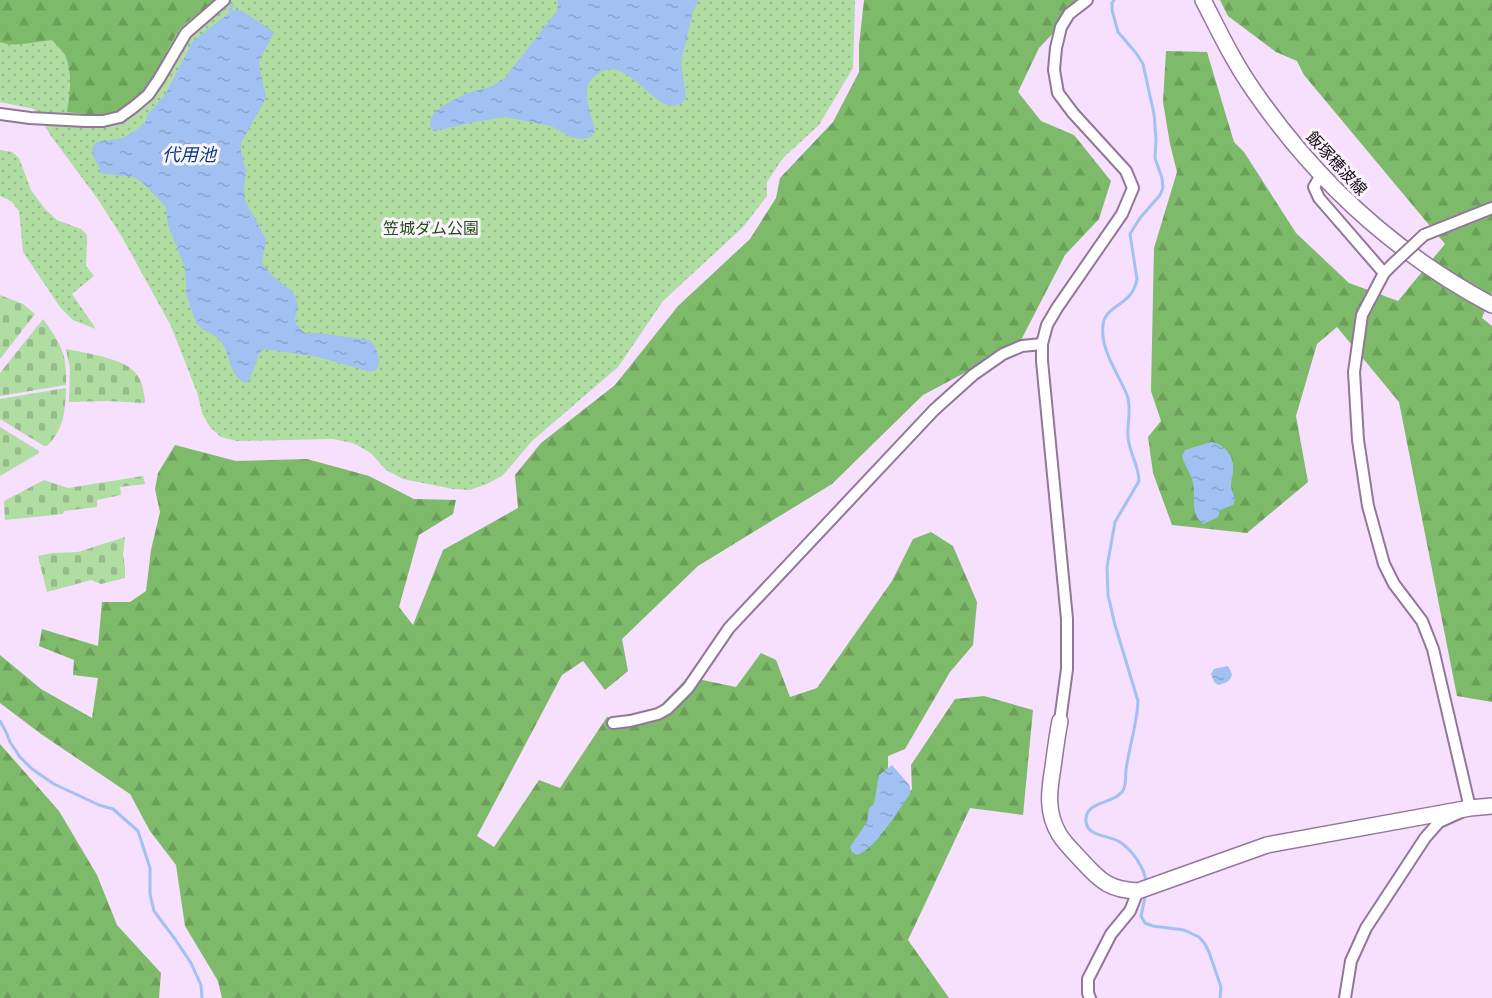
<svg xmlns="http://www.w3.org/2000/svg" width="1492" height="998" font-family="'DejaVu Sans','Noto Sans JP',sans-serif">
<style>
.grass{fill:url(#grass-dots)}
.forest{fill:url(#forest-firs)}
.cemetery{fill:url(#cemetery-stones)}
.water{fill:url(#water-ripples)}
.lines{fill:none;stroke-linecap:round;stroke-linejoin:round}
.stream{stroke:#a1c1f2;stroke-width:3}
.street-casing{stroke:#92779a;stroke-width:14}
.secondary-casing{stroke:#92779a;stroke-width:18}
.street{stroke:#fff;stroke-width:10}
.secondary{stroke:#fff;stroke-width:15}
.street-bridge-casing{stroke:#92779a;stroke-width:14;stroke-linecap:butt}
.street-bridge{stroke:#fff;stroke-width:10}
.labels{text-anchor:middle;stroke-width:6;stroke-linejoin:round;paint-order:stroke}
.street-label{font-size:16px;fill:#140a17;stroke:#faf4fc}
.park-label{font-size:16px;fill:#244c15;stroke:#faf4fc}
.water-label{font-size:18px;font-style:italic;fill:#0a3c81;stroke:#faf4fc}
</style>
<defs>
<pattern id="grass-dots" width="8" height="8" patternUnits="userSpaceOnUse" patternTransform="scale(1.5)"><rect width="8" height="8" fill="#b0dda2"/><path d="M2 2h.1M6 6h.1" fill="none" stroke="#96bc8b" stroke-width="1.8" stroke-linecap="round"/></pattern>
<pattern id="forest-firs" width="22" height="20" patternUnits="userSpaceOnUse" patternTransform="scale(1.5)"><rect width="22" height="20" fill="#7dba69"/><path d="M5 1l3.5 6h-7zM16 11l3.5 6h-7z" fill="#6b9f5a"/></pattern>
<pattern id="cemetery-stones" width="16" height="16" patternUnits="userSpaceOnUse" patternTransform="scale(1.5)"><rect width="16" height="16" fill="#b0dda2"/><path d="M2 7V4a2 2 0 0 1 4 0v3zM10 15v-3a2 2 0 0 1 4 0v3z" fill="#96bc8b"/></pattern>
<pattern id="water-ripples" width="26" height="14" patternUnits="userSpaceOnUse" patternTransform="scale(1.5)"><rect width="26" height="14" fill="#a1c1f2"/><path d="M2 4q2-2 4 0t4 0M15 11q2-2 4 0t4 0" fill="none" stroke="#8aa4cf"/></pattern>
</defs>
<rect width="100%" height="100%" fill="#f7dffe"/>
<g class="grass">
<polygon points="0,0 855,0 853,68 819,125 783,158 767,182 767,196 743,227 663,301 618,367 532,441 503,475 487,484 469,490 453,489 403,479 386,470 371,453 353,443 333,439 237,441 221,437 210,427 202,413 198,395 171,326 122,237 97,198 51,136 34,109 0,102"/>
<polygon points="0,150 12,152 19,158 31,190 45,209 57,220 81,229 87,235 86,266 94,276 72,294 96,329 73,320 60,307 23,252 19,211 11,201 0,196"/>
</g>
<g class="forest">
<path d="M0 0H215C207 8 185 22 179 30 160 60 146 108 104 114 93 116 79 113 67 112 70 94 73 72 65 55 62 50 56 45 52 40 37 41 13 48 0 42Z"/>
<polygon points="864,0 1085,0 1039,48 1018,92 1041,121 1074,135 1111,181 1099,219 1065,255 1019,344 923,395 832,484 698,566 622,639 628,671 605,690 583,661 562,675 477,836 494,847 539,780 560,788 607,717 643,724 688,677 736,687 761,653 776,660 790,697 817,688 892,581 913,539 931,532 953,546 977,602 973,645 950,672 905,749 888,756 888,773 874,826 912,789 911,765 955,699 984,696 1033,710 1023,815 970,808 908,940 949,998 222,998 218,981 185,926 176,865 150,831 130,794 41,734 0,703 0,655 41,689 92,718 98,678 73,675 74,660 39,646 42,629 98,646 102,602 130,602 146,591 151,550 160,512 155,489 158,473 175,445 236,461 307,459 369,476 414,499 456,500 453,514 419,535 399,607 413,625 443,550 518,508 515,475 541,443 615,385 678,306 750,239 776,198 780,178 833,122 859,72 859,45"/>
<polygon points="1220,0 1492,0 1492,292 1482,318 1492,326 1492,702 1457,696 1399,402 1337,327 1317,344 1296,416 1308,482 1247,533 1172,525 1153,473 1148,437 1161,421 1151,391 1154,248 1177,172 1170,144 1163,102 1166,51 1207,52 1234,142 1244,152 1296,233 1349,283 1398,301 1445,244 1304,75 1297,61 1276,52 1228,16"/>
<polygon points="0,744 59,811 97,875 117,925 161,973 159,998 0,998"/>
</g>
<g class="cemetery">
<polygon points="0,295 23,304 35,314 0,359"/>
<path d="M43 319C61 344 67 354 66 385L0 396V373Z"/>
<path d="M66 349C79 351 91 354 104 357 131 365 142 371 145 401L144 403 108 401 69 402 70 369Z"/>
<path d="M66 388C65 411 64 429 47 446H44L0 419V399Z"/>
<polygon points="0,427 39,451 39,453 0,476"/>
<polygon points="143,476 145,484 120,487 121,495 97,500 97,507 64,511 63,514 5,520 4,501 44,480 68,488"/>
<polygon points="125,537 123,555 125,567 125,578 101,584 91,580 47,592 38,556 53,553 78,552"/>
</g>
<g class="water">
<path d="M558 0H699L693 11 681 62 686 98C661 131 630 47 596 75 591 79 587 84 587 91 586 104 593 119 595 132L588 138 581 139 571 137 551 126 506 117 474 122 434 131 431 129 430 125 431 118 436 111 446 104 467 93 490 87 504 79 557 11Z"/>
<path d="M233 10 243 11 274 32V33L260 59 259 64 266 98 241 143V151L246 171 244 188 245 200 266 239C266 247 262 254 262 263L273 276 293 292 298 305 295 319 296 324 305 333H318L369 340C376 345 383 362 376 370 374 371 372 371 371 372L318 357 265 349 260 352 249 381 246 383C229 377 231 356 222 343 216 333 203 332 196 323L186 294V279L184 265 168 225 166 207 144 184 134 177 104 174 101 173C98 162 85 150 97 142L123 138 136 130 146 121 147 115 165 95 193 41Z"/>
<path d="M1211 442C1225 444 1235 457 1233 471 1233 476 1231 481 1231 486 1232 494 1237 497 1233 505L1220 510 1218 517 1203 524C1189 512 1196 498 1193 483 1191 473 1184 465 1182 456L1185 450Z"/>
<path d="M1228 666 1232 674C1230 682 1226 683 1218 685L1214 682 1211 674 1214 669Z"/>
<path d="M892 765 910 786V794C898 810 876 849 857 855L852 852 850 847 867 822 869 809 874 803 879 775Z"/>
</g>
<g class="lines">
<g class="stream">
<path d="M1114 0 1112 3V10L1118 32 1136 53 1143 64 1154 114 1156 139 1155 158 1162 178 1163 188 1160 195 1140 218 1130 234 1137 279C1136 285 1134 290 1130 295 1121 306 1104 310 1103 325 1100 350 1118 373 1127 395 1132 408 1127 423 1128 437 1129 452 1139 466 1139 481L1115 522 1107 567 1108 595 1115 625 1138 701C1137 725 1129 747 1126 770 1125 777 1127 786 1122 792 1111 805 1084 801 1086 822 1088 837 1109 835 1120 842 1132 850 1146 869 1146 884"/>
<polyline points="230,11 232,5"/>
<polyline points="0,721 6,732 10,742 20,757 32,769 54,784 99,805 113,809 138,831 150,868 150,894 154,911 175,939 191,963 201,985 202,998"/>
<polyline points="1146,893 1141,916 1145,923 1153,926 1184,930 1199,937 1205,944 1209,952 1221,987 1220,998"/>
</g>
<g class="street-casing">
<g id="street">
<polyline points="0,114 30,118 85,121 103,121 120,117 135,106 148,95 159,79 186,33 224,0"/>
<polyline points="1321,175 1314,187 1319,198 1384,273"/>
<polyline points="1424,235 1492,208"/>
<polyline points="1060,721 1067,669 1067,619 1042,361 1042,344 1047,325 1057,308 1122,214 1133,188 1126,171 1073,113 1058,93 1054,70 1056,48 1061,27 1069,14 1087,0"/>
<polyline points="613,723 630,721 658,714 667,709 688,688 729,628 934,410 973,375 1003,354 1022,346 1042,344"/>
<polyline points="1090,998 1088,993 1088,979 1111,934 1130,911 1138,891"/>
<polyline points="1345,998 1351,961 1366,928 1425,838 1439,822 1470,808 1433,649 1422,621 1394,584 1384,564 1368,506 1358,440 1354,372 1362,315 1384,273 1394,263"/>
</g>
</g>
<g class="secondary-casing">
<g id="secondary">
<path d="M1203 0C1219 31 1234 63 1254 91 1316 181 1396 254 1492 305"/>
<path d="M1060 721C1057 736 1055 752 1053 767 1049 791 1046 812 1059 834 1065 844 1075 853 1083 862 1101 882 1111 890 1138 891L1267 845 1470 808 1492 806"/>
</g>
</g>
<use href="#street" class="street"/>
<use href="#secondary" class="secondary"/>
<g class="street-bridge-casing">
<polyline id="street-bridge" points="1394,263 1424,235"/>
</g>
<use href="#street-bridge" class="street-bridge"/>
</g>
<g class="labels">
<g class="street-label">
<text transform="translate(1337 163) rotate(47)" y="6">飯塚穂波線</text>
</g>
<g class="park-label">
<text x="431" y="234">笠城ダム公園</text>
</g>
<g class="water-label">
<text x="189" y="161">代用池</text>
</g>
</g>
</svg>
